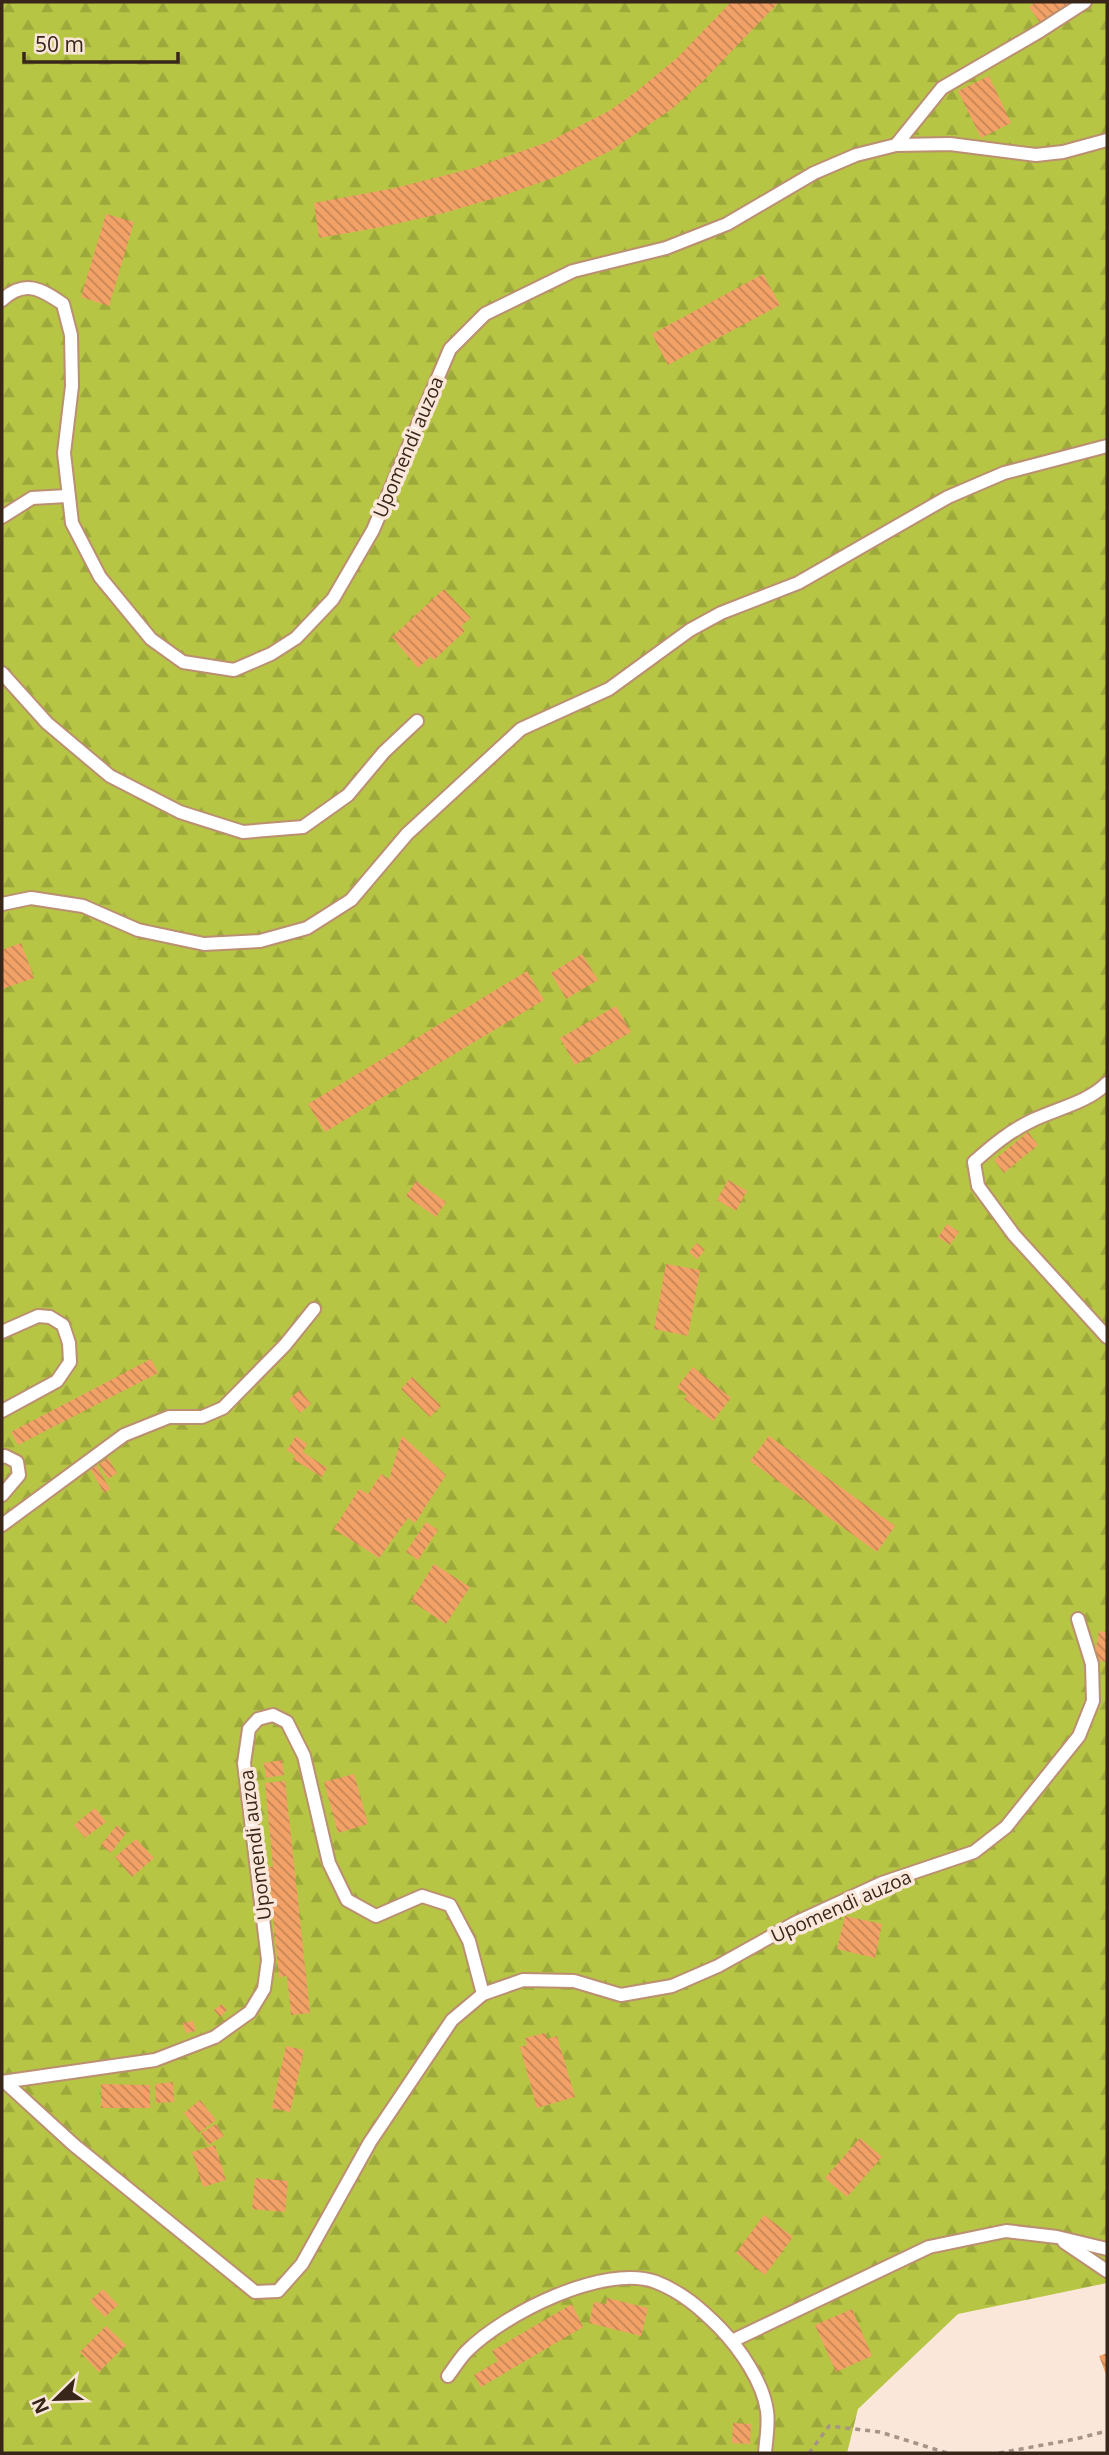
<svg xmlns="http://www.w3.org/2000/svg" width="1109" height="2455" font-family="'Open Sans',sans-serif">
<style>
.forest{fill:url(#forest-firs)}
.building{fill:url(#building-back-hatch)}
.lines{fill:none;stroke-linecap:round;stroke-linejoin:round}
.service-casing{stroke:#bb8f71;stroke-width:16}
.path{stroke:#a69487;stroke-width:3.5;stroke-dasharray:5 5;stroke-linecap:butt}
.service{stroke:#fff;stroke-width:12}
.labels{text-anchor:middle;stroke-width:7;stroke-linejoin:round;paint-order:stroke}
.street-label{font-size:19px;fill:#38261a;stroke:#fae7da}
</style>
<defs>
<pattern id="forest-firs" width="22" height="20" patternUnits="userSpaceOnUse" patternTransform="scale(1.75)"><rect width="22" height="20" fill="#b6c543"/><path d="M5 1l3.5 6h-7zM16 11l3.5 6h-7z" fill="#9da93a"/></pattern>
<pattern id="building-back-hatch" width="6" height="6" patternUnits="userSpaceOnUse" patternTransform="scale(1.75)"><rect width="6" height="6" fill="#f3a267"/><path d="M-1 5l2 2M0 0l6 6M5-1l2 2" fill="none" stroke="#c68454"/></pattern>
</defs>
<rect width="100%" height="100%" fill="#fae7da"/>
<polygon class="forest" points="2,2 1107,2 1107,2283 958,2314 858,2409 847,2453 2,2453"/>
<g class="building">
<polygon points="731,2 779,2 701,83 673,108 612,150 561,175 505,195 444,213 382,227 319,238 314,203 395,188 474,168 548,142 609,111 637,91 677,58"/>
<polygon points="1036,2 1074,2 1041,24 1029,7"/>
<polygon points="989,76 1011,123 981,138 958,91"/>
<polygon points="106,214 134,222 109,306 81,297"/>
<polygon points="763,274 780,305 668,365 652,334"/>
<polygon points="444,589 471,618 461,626 465,631 434,660 431,656 418,668 392,637"/>
<polygon points="21,943 34,978 2,989 2,950"/>
<polygon points="582,954 598,980 566,999 551,973"/>
<polygon points="527,971 544,1000 325,1132 308,1104"/>
<polygon points="616,1006 631,1032 575,1065 560,1038"/>
<polygon points="1028,1132 1038,1145 1004,1173 994,1160"/>
<polygon points="728,1180 747,1191 736,1211 717,1200"/>
<polygon points="416,1181 446,1202 436,1217 406,1196"/>
<polygon points="947,1224 959,1232 950,1245 938,1237"/>
<polygon points="697,1243 705,1250 697,1259 689,1252"/>
<polygon points="666,1264 700,1270 688,1336 654,1329"/>
<polygon points="151,1359 158,1373 18,1445 11,1432"/>
<polygon points="693,1367 731,1398 713,1421 684,1399 687,1395 677,1387"/>
<polygon points="412,1377 441,1406 430,1417 401,1389"/>
<polygon points="300,1390 311,1404 300,1413 289,1399"/>
<polygon points="296,1436 307,1444 303,1452 327,1468 322,1477 293,1459 295,1456 287,1450"/>
<polygon points="402,1436 446,1475 415,1523 408,1518 379,1558 334,1529 359,1489 368,1494 381,1474 389,1479"/>
<polygon points="769,1436 895,1526 877,1552 750,1461"/>
<polygon points="108,1458 117,1473 108,1479 99,1464"/>
<polygon points="96,1465 110,1489 104,1493 90,1468"/>
<polygon points="426,1522 438,1530 418,1560 406,1552"/>
<polygon points="434,1564 470,1587 446,1624 411,1601"/>
<polygon points="1099,1631 1107,1632 1107,1662 1094,1660"/>
<polygon points="282,1760 284,1775 266,1778 264,1763"/>
<polygon points="354,1774 368,1824 338,1833 324,1782"/>
<polygon points="285,1781 310,2013 291,2015 287,1976 279,1977 268,1867 273,1867 265,1783"/>
<polygon points="95,1808 106,1822 85,1838 74,1825"/>
<polygon points="117,1825 126,1833 111,1853 101,1845"/>
<polygon points="136,1839 154,1858 132,1877 115,1857"/>
<polygon points="845,1916 882,1924 875,1958 837,1949"/>
<polygon points="222,2004 227,2010 220,2017 214,2010"/>
<polygon points="193,2021 196,2031 186,2033 183,2023"/>
<polygon points="545,2033 547,2039 557,2036 575,2097 537,2108 520,2047 527,2045 525,2038"/>
<polygon points="286,2046 304,2050 290,2112 272,2108"/>
<polygon points="173,2082 174,2102 156,2103 155,2084"/>
<polygon points="101,2084 150,2085 150,2108 101,2108"/>
<polygon points="200,2100 216,2120 199,2133 184,2113"/>
<polygon points="216,2124 224,2136 208,2145 201,2133"/>
<polygon points="860,2138 882,2157 847,2197 825,2178"/>
<polygon points="215,2145 226,2180 203,2187 192,2152"/>
<polygon points="255,2178 288,2181 285,2212 252,2209"/>
<polygon points="764,2215 793,2237 765,2275 736,2253"/>
<polygon points="103,2289 118,2305 105,2317 90,2301"/>
<polygon points="607,2298 648,2308 641,2336 589,2323 594,2302 606,2304"/>
<polygon points="572,2304 583,2327 481,2387 474,2375 498,2361 492,2351"/>
<polygon points="852,2309 872,2356 836,2372 815,2325"/>
<polygon points="106,2326 126,2345 99,2372 80,2352"/>
<polygon points="1107,2353 1107,2377 1099,2356"/>
<polygon points="733,2423 751,2424 750,2444 732,2443"/>
</g>
<g class="lines">
<g class="service-casing">
<g id="service">
<polyline points="896,145 942,88 1040,31 1085,2"/>
<path d="M2 300C25 279 41 289 63 304L71 335 72 386 64 453 72 523 100 577 151 639 183 662 234 670 271 654 296 638 333 599 373 530 450 349 485 314 573 271 666 248 727 224 814 173 856 155 896 145 950 144 1036 155 1063 152 1107 140"/>
<polyline points="2,517 32,498 67,496"/>
<polyline points="2,673 47,723 110,776 180,812 243,832 303,827 348,795 384,752 417,721"/>
<polyline points="2,904 31,898 83,906 138,930 204,944 260,941 307,928 351,900 407,834 521,729 609,689 690,630 721,613 798,583 948,497 1004,473 1107,446"/>
<path d="M1107 1083C1087 1103 1058 1108 1033 1120 1010 1131 993 1145 974 1162L978 1186 1014 1235 1107 1337"/>
<polyline points="2,1332 38,1316 50,1317 63,1325 69,1343 70,1362 57,1381 2,1411"/>
<polyline points="2,1457 5,1456 17,1462 19,1475 2,1495"/>
<polyline points="2,1525 124,1435 169,1417 202,1417 223,1408 285,1345 314,1309"/>
<polyline points="2,2082 155,2060 215,2037 250,2012 264,1989 268,1960 244,1763 249,1729 258,1719 273,1715 287,1722 304,1756 329,1863 347,1900 376,1916 422,1896 450,1905 469,1941 483,1994"/>
<polyline points="5,2082 74,2145 255,2292 278,2291 302,2264 370,2142 452,2020 483,1994 523,1980 574,1981 621,1995 672,1986 718,1966 795,1923 882,1883 974,1852 1006,1827 1079,1736 1093,1701 1092,1664 1078,1619"/>
<polyline points="1064,2242 1107,2271"/>
<polyline points="732,2341 929,2247 1006,2231 1057,2237 1107,2249"/>
<path d="M448 2376C454 2368 460 2358 467 2351 504 2314 604 2263 656 2282 682 2292 701 2309 720 2328 740 2349 763 2382 767 2411 769 2424 766 2440 765 2453"/>
</g>
</g>
<g class="path">
<polyline points="809,2453 829,2426 880,2432 947,2453"/>
<polyline points="999,2453 1076,2439 1107,2431"/>
</g>
<use href="#service" class="service"/>
</g>
<g class="labels">
<g class="street-label">
<text transform="translate(408 447) rotate(-67)" y="7">Upomendi auzoa</text>
<text transform="translate(255 1845) rotate(-97)" y="7">Upomendi auzoa</text>
<text transform="translate(841 1906) rotate(-24)" y="7">Upomendi auzoa</text>
</g>
</g>
<rect width="1109" height="2455" fill="none" stroke="#38261a" stroke-width="7"/>
<g transform="translate(56 2399) rotate(247)" stroke="#fae7da" stroke-width="5" paint-order="stroke">
<path d="M0-5L12 26L0 18L-12 26Z" fill="#38261a"/>
<text y="-10" font-size="19" font-weight="bold" text-anchor="middle" fill="#38261a">N</text>
</g>
<path d="M24 52v10h154v-10" fill="none" stroke="#38261a" stroke-width="3.5"/>
<text x="35" y="52" font-size="21" fill="#38261a" stroke="#fae7da" stroke-width="5" paint-order="stroke">50 m</text>
</svg>
